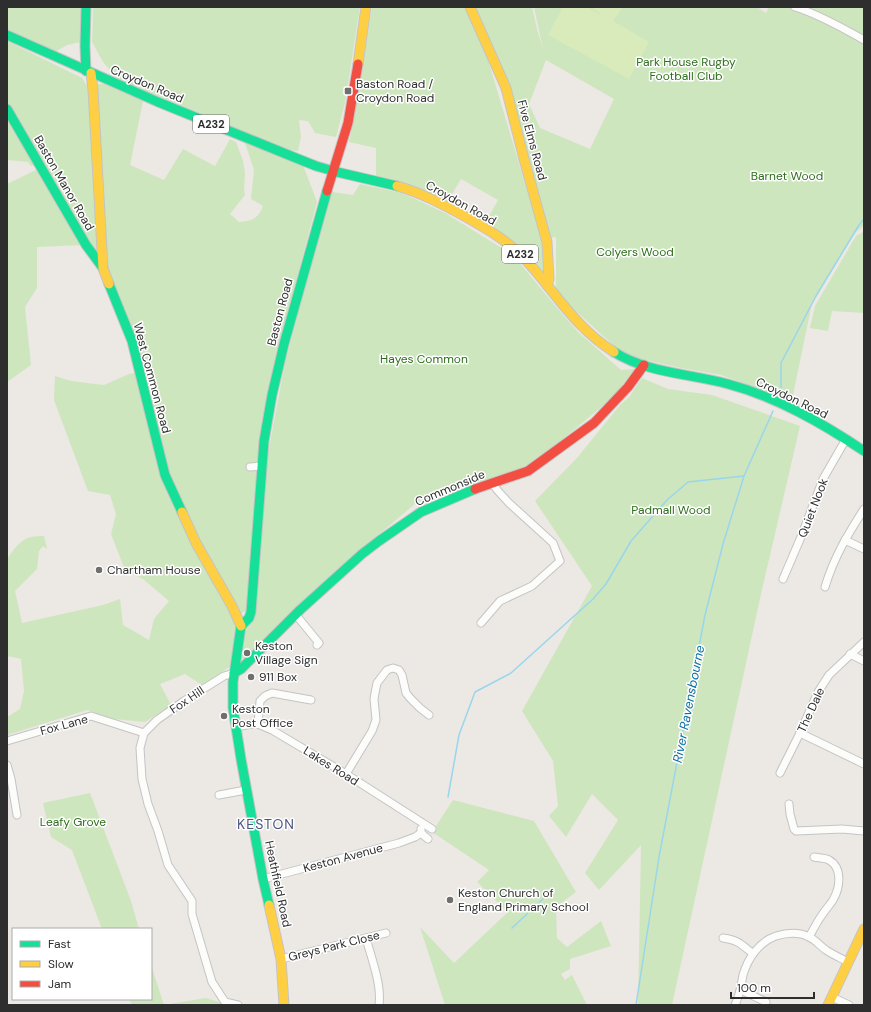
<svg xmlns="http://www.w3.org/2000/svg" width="871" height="1012" font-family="'DM Sans',sans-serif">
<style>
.green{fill:#cee6be;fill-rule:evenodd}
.pitch{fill:#d9eabb}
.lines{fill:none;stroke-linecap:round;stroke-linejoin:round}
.stream{stroke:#99d6ec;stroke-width:1.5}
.street-casing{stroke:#c5c4c5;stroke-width:9}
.fast-casing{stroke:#c5c4c5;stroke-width:11}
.slow-casing{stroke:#c5c4c5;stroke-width:11}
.jam-casing{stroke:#c5c4c5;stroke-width:11}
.street{stroke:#fcfcfb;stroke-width:7}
.fast{stroke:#16e098;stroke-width:9}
.slow{stroke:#ffcf43;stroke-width:9}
.jam{stroke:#f24e42;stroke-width:9}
.poi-dot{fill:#706f6e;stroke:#fff;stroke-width:1.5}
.labels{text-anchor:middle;stroke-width:3;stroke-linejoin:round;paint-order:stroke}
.shield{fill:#fff;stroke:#6d6d6d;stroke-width:1}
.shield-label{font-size:11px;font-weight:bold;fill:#2e2e2e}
.park-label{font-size:12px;fill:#2c6e1b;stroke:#fff}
.street-label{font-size:12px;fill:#2e2e2e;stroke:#fff}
.poi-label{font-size:12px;fill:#2e2e2e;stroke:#fff;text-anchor:start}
.water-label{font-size:13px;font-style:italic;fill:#0d6fa3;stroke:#fff}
.quarter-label{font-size:14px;letter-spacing:1px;fill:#4d5680;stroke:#fff}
</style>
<rect width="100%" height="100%" fill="#ece8e4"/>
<g class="green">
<polygon points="7,7 82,7 81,42 67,45 55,52 7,30"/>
<polygon points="93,7 360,7 345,103 336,137 315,133 308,121 299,120 301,137 298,151 288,150 118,79 103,62 92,42"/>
<polygon points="372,7 466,7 485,50 543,243 546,280 483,227 498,200 461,179 446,204 376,176 376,148 349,142 359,90"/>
<path d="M474 7H532L537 29 543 49 534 7H757L766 13 769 7H864V225L855 233 812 303 792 400 721 375 681 368 624 355 556 293V237L550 238 519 133ZM546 60 614 99 590 149 540 128 529 104Z"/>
<polygon points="7,41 82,78 89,89 103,268 80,226 7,102"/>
<path d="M98 84H104L143 101 130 165 164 180 183 149 215 166 230 139 236 142 243 161 245 173 244 190 245 195 230 214 239 222C252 221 258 219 263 206L251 199 254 170 245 143 303 165 317 202 285 323 266 407 256 487 247 611 239 614 208 556 182 505 168 473 111 282 107 263 95 90Z"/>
<polygon points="7,115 36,164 31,166 28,162 7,160"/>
<polygon points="38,169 83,245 37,247 37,288 25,307 31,365 7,382 7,184"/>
<polygon points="360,184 401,193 413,198 445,213 513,255 553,303 578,332 621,370 635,369 612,398 528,468 417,502 348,561 245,659 242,659 240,655 244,629 250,624 253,616 268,453 285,363 313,255 326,206 332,192 353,195"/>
<polygon points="863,232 864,233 864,313 832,311 828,331 810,328 815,306 856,236"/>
<path d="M136 373 161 477 225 600 236 626 231 666 202 685 185 674 160 684 171 705 145 722 114 719 87 710 7 735V717L20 709 24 691 21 659 7 656V559C13 551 20 539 31 537 35 536 40 536 44 536L45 540 47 549 43 546 39 551 37 569 15 591 22 623 103 605 120 599 123 625 149 640 154 619 169 601 143 579 125 570 111 534 116 514 110 495 88 491 54 400 55 376 71 381 104 385 129 374Z"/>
<polygon points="642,378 668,389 712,395 800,426 761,594 672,1005 638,1005 641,845 599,890 585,873 618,820 592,794 566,837 549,816 558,806 553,761 522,711 592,586 535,501 577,458 620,405 629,397"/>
<polygon points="90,793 131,901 139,929 102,929 72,850 51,837 43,803"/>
<polygon points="453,800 534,821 576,892 556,907 557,938 567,947 601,921 611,946 570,959 570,969 561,974 565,980 572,975 587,1005 445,1005 420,927 454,963 508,912 477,882 489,870 432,832"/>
<polygon points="151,965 164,1005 206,998 229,1005 132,1005 129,999 151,999"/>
</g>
<polygon class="pitch" points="563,7 587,7 601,15 592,7 623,7 613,21 649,42 629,79 548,35"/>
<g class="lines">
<g class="stream">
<polyline points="781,392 781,363 816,296 859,225 864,219"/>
<polyline points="448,797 459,735 475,692 511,673 593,599 606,584 631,541 667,500 688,482 744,476"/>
<polyline points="531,910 543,899"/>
<polyline points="512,928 528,913"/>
<polyline points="636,1005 659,857 705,615 723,544 744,476 773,411"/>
</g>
<g class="street-casing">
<g id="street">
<path d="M795 7C818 14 843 28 864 40"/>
<polyline points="250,467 261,466"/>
<polyline points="845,540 864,549"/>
<polyline points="783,579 801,537 823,479 846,439"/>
<path d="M825 587C834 557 848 534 864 509"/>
<polyline points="296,615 319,643 317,645"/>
<polyline points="481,623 500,601 532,586 560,561 553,543 509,503 498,491 492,483"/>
<polyline points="850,654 864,661"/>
<polyline points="234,673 224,676 184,701 157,720 144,733 140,748 142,779 148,804 158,831 168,865 192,901 192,914 212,982 225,1002 238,1005"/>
<polyline points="258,724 260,701 265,696 272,693 311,700"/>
<polyline points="236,727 252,724 258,724 272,730 346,774 432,829"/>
<polyline points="800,733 864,764"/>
<polyline points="7,741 91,716 144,733"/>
<polyline points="7,765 11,779 17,815"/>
<polyline points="780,773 800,733 818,692 829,675 864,642"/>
<polyline points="346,774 372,731 376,720 374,699 375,693 377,683 387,670 393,668 399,670 402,675 406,693 411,699 420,708 429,715"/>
<polyline points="219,795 246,790"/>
<polyline points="789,804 790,814 794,829 796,831 842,829 864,831"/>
<polyline points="421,829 421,833 428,839"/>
<polyline points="263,879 399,843 415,837 421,833"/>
<path d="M809 937C813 930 817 922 822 915 825 910 830 905 833 900 840 888 843 868 829 860 825 858 819 858 814 857"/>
<path d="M366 938C371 957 382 985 379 1005"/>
<path d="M723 938C738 940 741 944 752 953"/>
<polyline points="281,959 386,933"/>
<polyline points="741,990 766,1002"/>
<polyline points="832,997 849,1005"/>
<path d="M735 1005C740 995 741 985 743 975 748 958 759 942 776 936 786 933 799 932 809 937 816 940 820 946 826 950 833 955 841 958 848 962"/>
</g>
</g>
<g class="fast-casing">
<g id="fast">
<polyline points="86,7 85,46 86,71"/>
<polyline points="7,35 158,102 296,158 316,166 337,172 397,186"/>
<polyline points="7,109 86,245 103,268"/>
<polyline points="109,284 132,341 165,475 182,512"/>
<path d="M614 352C647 373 692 374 728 384 777 397 822 423 864 451"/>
<polyline points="241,626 249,618 251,612 264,441 272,395 284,344 327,191"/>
<polyline points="241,626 233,682 233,708 241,759 263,879 269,905"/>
<polyline points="234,673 241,669 300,610 362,554 379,541 421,512 475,489"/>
</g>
</g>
<g class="slow-casing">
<g id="slow">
<polyline points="470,7 506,88 524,159 547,242 549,279 547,285"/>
<polyline points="358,64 366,7"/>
<polyline points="91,73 93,90 103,268 109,284"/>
<path d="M397 186C422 193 444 205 466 217 487 229 508 241 524 258 555 291 574 327 614 352"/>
<polyline points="182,512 196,543 232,606 241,626"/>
<polyline points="269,905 281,959 284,1005"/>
<polyline points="828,1005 864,929"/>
</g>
</g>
<g class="jam-casing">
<g id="jam">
<polyline points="327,191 348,123 358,64"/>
<polyline points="475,489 528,471 594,423 628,387 644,365"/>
</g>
</g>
<use href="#street" class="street"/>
<use href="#fast" class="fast"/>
<use href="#slow" class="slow"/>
<use href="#jam" class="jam"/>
</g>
<g class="poi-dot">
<rect x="344" y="87" width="8" height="8" rx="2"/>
<circle cx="99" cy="570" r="4"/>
<circle cx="247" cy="653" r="4"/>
<circle cx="251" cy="677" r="4"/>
<circle cx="224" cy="716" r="4"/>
<circle cx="450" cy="900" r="4"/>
</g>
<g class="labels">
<g class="shield">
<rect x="193" y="115" width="36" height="18" rx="3"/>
<rect x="502" y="245" width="36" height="18" rx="3"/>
</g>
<g class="shield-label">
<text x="211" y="128">A232</text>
<text x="520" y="258">A232</text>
</g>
<g class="park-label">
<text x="686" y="66">Park House Rugby<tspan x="686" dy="14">Football Club</tspan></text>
<text x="787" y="180">Barnet Wood</text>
<text x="635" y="256">Colyers Wood</text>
<text x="424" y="363">Hayes Common</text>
<text x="671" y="514">Padmall Wood</text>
<text x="73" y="826">Leafy Grove</text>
</g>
<g class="street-label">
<text transform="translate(147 84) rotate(23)" y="4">Croydon Road</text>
<text transform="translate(532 140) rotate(75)" y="4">Five Elms Road</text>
<text transform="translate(64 183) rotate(60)" y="4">Baston Manor Road</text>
<text transform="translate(461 203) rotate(29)" y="4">Croydon Road</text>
<text transform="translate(280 312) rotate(-75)" y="4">Baston Road</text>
<text transform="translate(152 378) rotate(75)" y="4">West Common Road</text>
<text transform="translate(792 398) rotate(26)" y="4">Croydon Road</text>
<text transform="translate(450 488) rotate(-23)" y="4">Commonside</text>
<text transform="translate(813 508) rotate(-69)" y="4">Quiet Nook</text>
<text transform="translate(187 700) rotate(-34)" y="4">Fox Hill</text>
<text transform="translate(811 710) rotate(-65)" y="4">The Dale</text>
<text transform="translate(64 725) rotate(-15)" y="4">Fox Lane</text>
<text transform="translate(331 766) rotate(32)" y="4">Lakes Road</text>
<text transform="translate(343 858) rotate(-15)" y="4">Keston Avenue</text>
<text transform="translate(278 884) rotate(78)" y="4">Heathfield Road</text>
<text transform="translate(334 946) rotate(-14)" y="4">Greys Park Close</text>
</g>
<g class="poi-label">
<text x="356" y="88">Baston Road /<tspan x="356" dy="14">Croydon Road</tspan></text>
<text x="107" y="574">Chartham House</text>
<text x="255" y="650">Keston<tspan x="255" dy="14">Village Sign</tspan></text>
<text x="259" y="681">911 Box</text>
<text x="232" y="713">Keston<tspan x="232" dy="14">Post Office</tspan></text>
<text x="458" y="897">Keston Church of<tspan x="458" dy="14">England Primary School</tspan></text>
</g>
<g class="water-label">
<text transform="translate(688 704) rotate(-79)" y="5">River Ravensbourne</text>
</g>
<g class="quarter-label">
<text x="266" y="829">KESTON</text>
</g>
</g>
<rect width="871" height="1012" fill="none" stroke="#2e2e2e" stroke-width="16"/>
<rect x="12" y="928" width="140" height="72" fill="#ffffff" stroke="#ababab"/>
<rect x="20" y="941" width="20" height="6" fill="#16e098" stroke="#ababab"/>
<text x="48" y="948" font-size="12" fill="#2e2e2e">Fast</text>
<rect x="20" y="961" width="20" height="6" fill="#ffcf43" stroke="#ababab"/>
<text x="48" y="968" font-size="12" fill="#2e2e2e">Slow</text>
<rect x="20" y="981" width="20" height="6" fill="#f24e42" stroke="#ababab"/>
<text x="48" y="988" font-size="12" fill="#2e2e2e">Jam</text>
<path d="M731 992v6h83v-6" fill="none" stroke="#2e2e2e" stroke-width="2"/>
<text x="737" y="992" font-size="12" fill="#2e2e2e" stroke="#ffffff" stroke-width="3" paint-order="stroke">100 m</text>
</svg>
